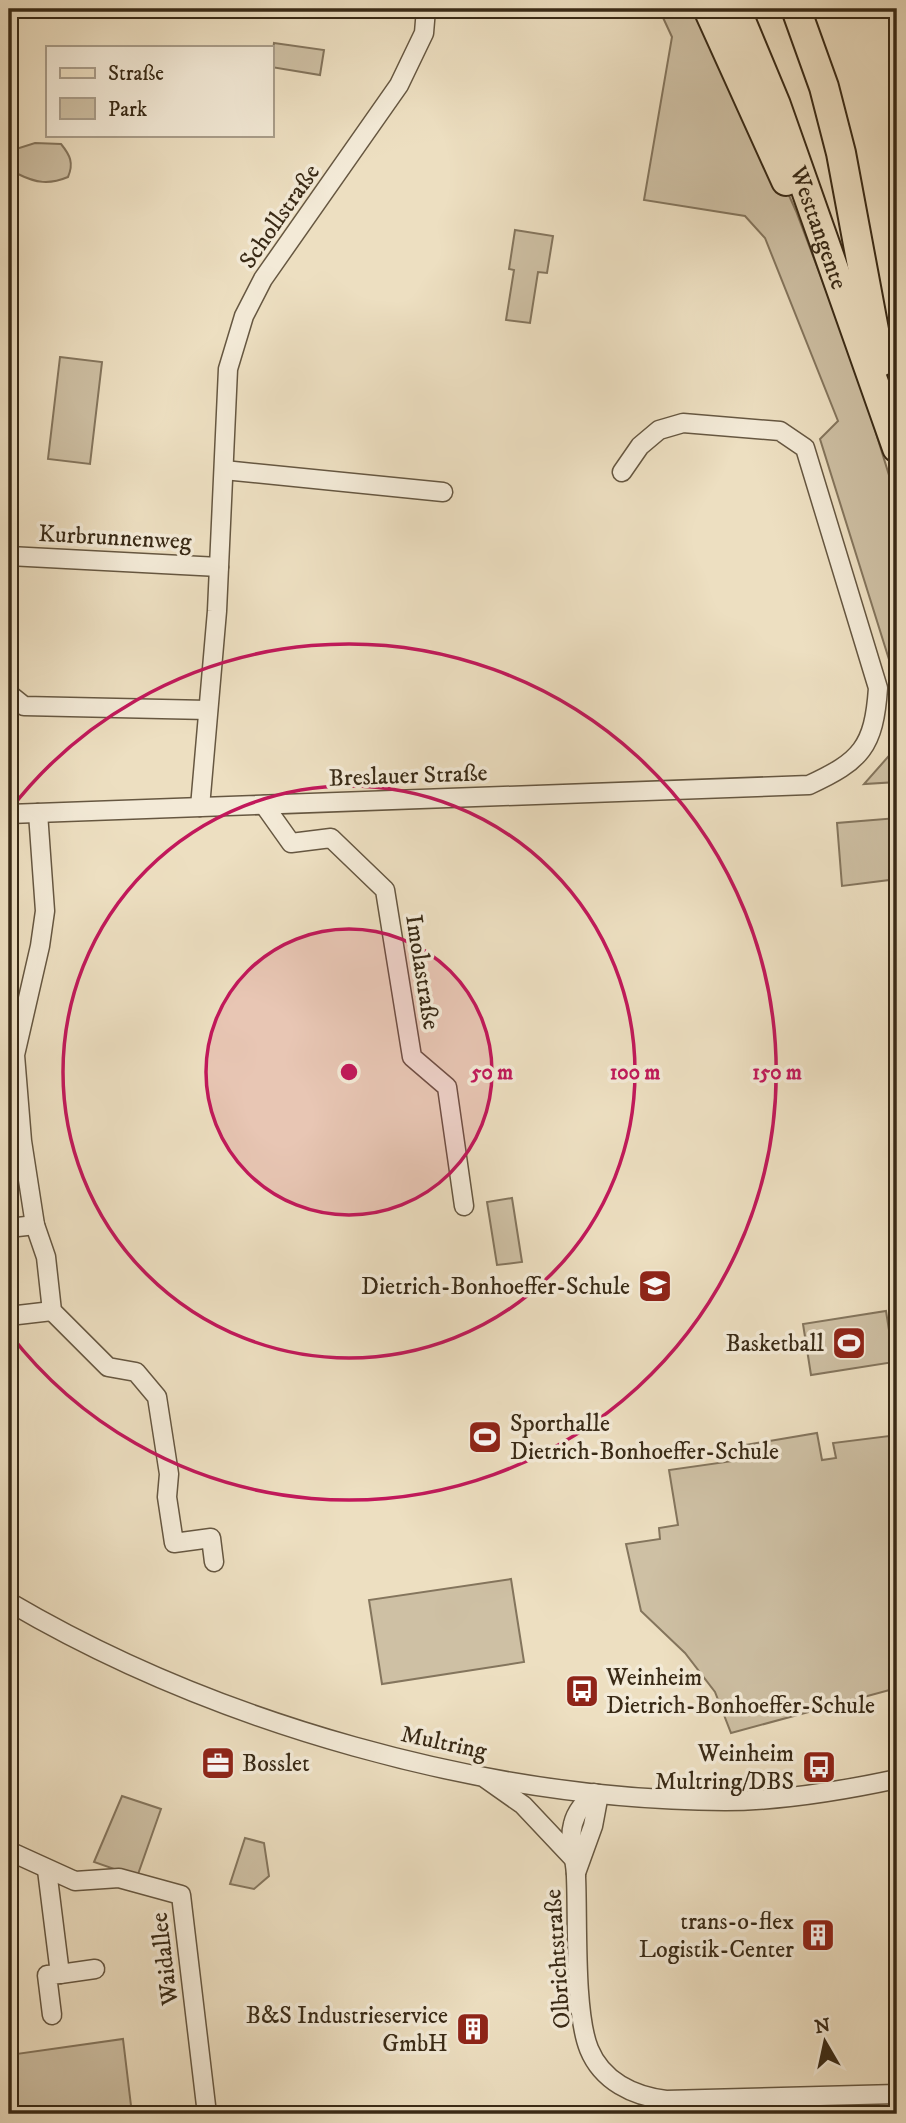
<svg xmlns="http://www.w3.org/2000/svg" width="906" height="2123" font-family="'IM FELL DW Pica',serif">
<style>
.green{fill:#cec0a4;stroke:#84755d;stroke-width:2}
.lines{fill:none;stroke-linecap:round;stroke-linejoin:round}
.minor-casing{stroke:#665741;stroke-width:21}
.primary-casing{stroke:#392a16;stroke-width:32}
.minor{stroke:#f3ead7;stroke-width:18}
.primary{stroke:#eddfc1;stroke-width:28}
.ring{fill:none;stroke:#c2185b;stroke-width:3.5}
.labels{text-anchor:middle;stroke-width:7;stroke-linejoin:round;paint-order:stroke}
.street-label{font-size:24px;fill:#392a16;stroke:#f3ead7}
.poi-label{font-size:24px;fill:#392a16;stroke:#f3ead7;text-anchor:end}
.centre{fill:#c2185b;stroke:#f3ead7;stroke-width:3.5}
.ring-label{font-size:21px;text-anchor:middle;font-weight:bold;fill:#c2185b;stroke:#f3ead7;stroke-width:7;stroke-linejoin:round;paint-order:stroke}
</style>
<rect width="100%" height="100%" fill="#eddfc1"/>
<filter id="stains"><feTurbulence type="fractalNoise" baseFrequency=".00286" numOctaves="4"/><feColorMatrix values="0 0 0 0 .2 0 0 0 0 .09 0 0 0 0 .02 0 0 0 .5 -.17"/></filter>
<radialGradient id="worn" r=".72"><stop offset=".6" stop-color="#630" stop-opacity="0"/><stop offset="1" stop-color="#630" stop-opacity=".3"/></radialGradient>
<g class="green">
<polygon points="659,9 705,9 796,211 858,375 897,501 897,685 820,439 838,421 765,238 745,216 644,200 672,37"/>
<polygon points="274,43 324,50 320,75 271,67"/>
<path d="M35 143 61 144C70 155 74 163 68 177 49 185 36 183 18 174L14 162 16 149Z"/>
<polygon points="515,230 553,236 547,273 538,272 530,323 506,320 514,270 509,269"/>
<polygon points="60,357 102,362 90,464 48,459"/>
<polygon points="897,742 897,782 864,784 895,749"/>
<polygon points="897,818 897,879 842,886 837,823"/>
<polygon points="512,1198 522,1262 497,1265 487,1202"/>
<polygon points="886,1311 894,1362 811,1375 803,1324"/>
<polygon points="817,1433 822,1460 836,1458 833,1443 889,1436 892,1452 897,1452 897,1688 731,1733 715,1692 685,1653 641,1611 626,1544 660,1539 659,1528 678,1525 669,1470 747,1459 745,1445"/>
<polygon points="511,1579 524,1662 382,1684 369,1600"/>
<polygon points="122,1796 161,1809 137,1877 94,1862"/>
<polygon points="245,1838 264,1843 269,1876 254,1889 230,1884"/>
<polygon points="123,2039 132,2114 9,2114 9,2055"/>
</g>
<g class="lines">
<g class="minor-casing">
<g id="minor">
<polyline points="224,470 443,492"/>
<polyline points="9,556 219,567"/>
<polyline points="9,694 24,706 208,710"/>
<polyline points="264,805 291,843 331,838 385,890 412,1057 447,1087 464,1206"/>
<polyline points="200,807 217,611 228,369 244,316 263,279 399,85 424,33 426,9"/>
<polyline points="38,813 45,911 40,946 15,1055 22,1141 35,1225 46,1257 52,1311 108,1367 136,1372 157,1397 169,1474 167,1497 174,1543 211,1538 214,1562"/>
<path d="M9 814 809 785C861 761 874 747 878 688L805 448 780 431 683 423 659 430 640 446 622 472"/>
<polyline points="9,1228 35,1225"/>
<polyline points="9,1316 52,1311"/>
<path d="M9 1602C215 1723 485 1800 725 1801 782 1801 841 1791 897 1779"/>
<polyline points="486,1779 523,1805 572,1857"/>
<path d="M594 1793C585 1802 576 1811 573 1824 568 1842 576 1859 576 1877 578 1920 574 2012 589 2049 602 2081 633 2096 666 2100L897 2094"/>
<polyline points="9,1851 75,1881 119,1878 181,1895 207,2114"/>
<polyline points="47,1870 60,1974 47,1975 52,2015"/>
<polyline points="576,1873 593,1826 599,1794"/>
<polyline points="60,1974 95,1969"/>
</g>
</g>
<g class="primary-casing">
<g id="primary">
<polyline points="708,9 786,181"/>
<path id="s1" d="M736 9 776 105 897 448"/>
<polyline points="796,9 824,87 841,153 880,362"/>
</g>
</g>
<use href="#minor" class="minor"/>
<use href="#primary" class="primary"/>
</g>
<circle cx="349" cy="1072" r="143" fill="#c2185b" fill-opacity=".12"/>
<g class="ring">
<circle cx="349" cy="1072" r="143"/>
<circle cx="349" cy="1072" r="286"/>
<path d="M9 811A428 428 0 1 1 9 1333"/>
</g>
<defs>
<g id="school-square" transform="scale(1.75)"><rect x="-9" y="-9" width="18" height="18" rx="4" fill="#8f2418" stroke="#f3ead7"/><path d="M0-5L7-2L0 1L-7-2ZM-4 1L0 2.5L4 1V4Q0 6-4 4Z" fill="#fff"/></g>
<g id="stadium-square" transform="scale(1.75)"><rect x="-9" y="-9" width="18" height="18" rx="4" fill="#8f2418" stroke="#f3ead7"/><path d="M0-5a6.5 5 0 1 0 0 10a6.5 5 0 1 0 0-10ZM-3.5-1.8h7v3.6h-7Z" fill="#fff"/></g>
<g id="bus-square" transform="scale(1.75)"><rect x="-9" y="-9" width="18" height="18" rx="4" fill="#8f2418" stroke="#f3ead7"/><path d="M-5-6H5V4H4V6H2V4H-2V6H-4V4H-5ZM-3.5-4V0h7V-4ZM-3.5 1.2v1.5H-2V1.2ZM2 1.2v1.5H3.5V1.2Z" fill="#fff"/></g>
<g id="office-square" transform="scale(1.75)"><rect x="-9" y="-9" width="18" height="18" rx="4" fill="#8f2418" stroke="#f3ead7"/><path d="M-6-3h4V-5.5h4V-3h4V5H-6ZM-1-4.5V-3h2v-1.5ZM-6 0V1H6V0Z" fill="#fff"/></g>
<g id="building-square" transform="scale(1.75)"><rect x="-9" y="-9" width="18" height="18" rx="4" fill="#8f2418" stroke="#f3ead7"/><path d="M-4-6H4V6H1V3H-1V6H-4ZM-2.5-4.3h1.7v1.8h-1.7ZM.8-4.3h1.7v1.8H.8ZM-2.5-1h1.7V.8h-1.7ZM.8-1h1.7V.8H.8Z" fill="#fff"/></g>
</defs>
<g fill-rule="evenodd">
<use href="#school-square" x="655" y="1286"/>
<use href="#stadium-square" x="849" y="1343"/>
<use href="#stadium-square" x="485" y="1437"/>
<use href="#bus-square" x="582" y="1691"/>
<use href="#office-square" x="218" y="1763"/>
<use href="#bus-square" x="819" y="1767"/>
<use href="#building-square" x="818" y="1935"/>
<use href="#building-square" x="473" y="2029"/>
</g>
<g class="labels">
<g class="street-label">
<text transform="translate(279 216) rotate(-55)" y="8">Schollstraße</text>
<text dy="8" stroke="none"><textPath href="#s1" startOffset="234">Westtangente</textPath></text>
<text transform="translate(115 537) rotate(3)" y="8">Kurbrunnenweg</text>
<text transform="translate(408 775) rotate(-2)" y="8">Breslauer Straße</text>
<text transform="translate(423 972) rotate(81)" y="8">Imolastraße</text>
<text transform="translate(444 1742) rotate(12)" y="8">Multring</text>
<text transform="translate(164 1959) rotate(-97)" y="8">Waidallee</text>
<text transform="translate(557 1959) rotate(-94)" y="8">Olbrichtstraße</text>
</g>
<g class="poi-label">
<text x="630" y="1294">Dietrich-Bonhoeffer-Schule</text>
<text x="824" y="1351">Basketball</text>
<text x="510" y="1431" text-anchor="start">Sporthalle<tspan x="510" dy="28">Dietrich-Bonhoeffer-Schule</tspan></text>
<text x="606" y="1685" text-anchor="start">Weinheim<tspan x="606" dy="28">Dietrich-Bonhoeffer-Schule</tspan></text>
<text x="794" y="1761">Weinheim<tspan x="794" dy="28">Multring/DBS</tspan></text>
<text x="242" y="1771" text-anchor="start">Bosslet</text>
<text x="794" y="1929">trans-o-flex<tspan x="794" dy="28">Logistik-Center</tspan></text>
<text x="448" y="2023">B&amp;S Industrieservice<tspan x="448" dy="28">GmbH</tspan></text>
</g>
</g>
<circle cx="349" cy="1072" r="10" class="centre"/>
<g class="ring-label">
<text x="492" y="1079">50 m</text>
<text x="635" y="1079">100 m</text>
<text x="777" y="1079">150 m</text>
</g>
<rect width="906" height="2123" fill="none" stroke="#eddfc1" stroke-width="35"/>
<rect x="10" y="10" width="885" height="2102" fill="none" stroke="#392a16" stroke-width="3.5"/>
<rect x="18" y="18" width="871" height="2088" fill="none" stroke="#392a16" stroke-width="2"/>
<rect x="46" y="46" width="228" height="91" fill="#f3ead7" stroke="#a99d8a" stroke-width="2"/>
<rect x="60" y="68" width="35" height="10" fill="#eddfc1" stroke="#a99d8a" stroke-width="2"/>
<text x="108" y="80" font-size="21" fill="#392a16">Straße</text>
<rect x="60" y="98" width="35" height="21" fill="#cec0a4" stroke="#a99d8a" stroke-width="2"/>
<text x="108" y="116" font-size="21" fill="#392a16">Park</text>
<g transform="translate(825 2042) rotate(351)" stroke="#f3ead7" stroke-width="5" paint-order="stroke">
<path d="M0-5L12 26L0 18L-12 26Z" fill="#392a16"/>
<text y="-10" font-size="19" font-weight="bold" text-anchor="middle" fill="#392a16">N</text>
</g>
<rect width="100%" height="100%" filter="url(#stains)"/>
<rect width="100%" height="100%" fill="url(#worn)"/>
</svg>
